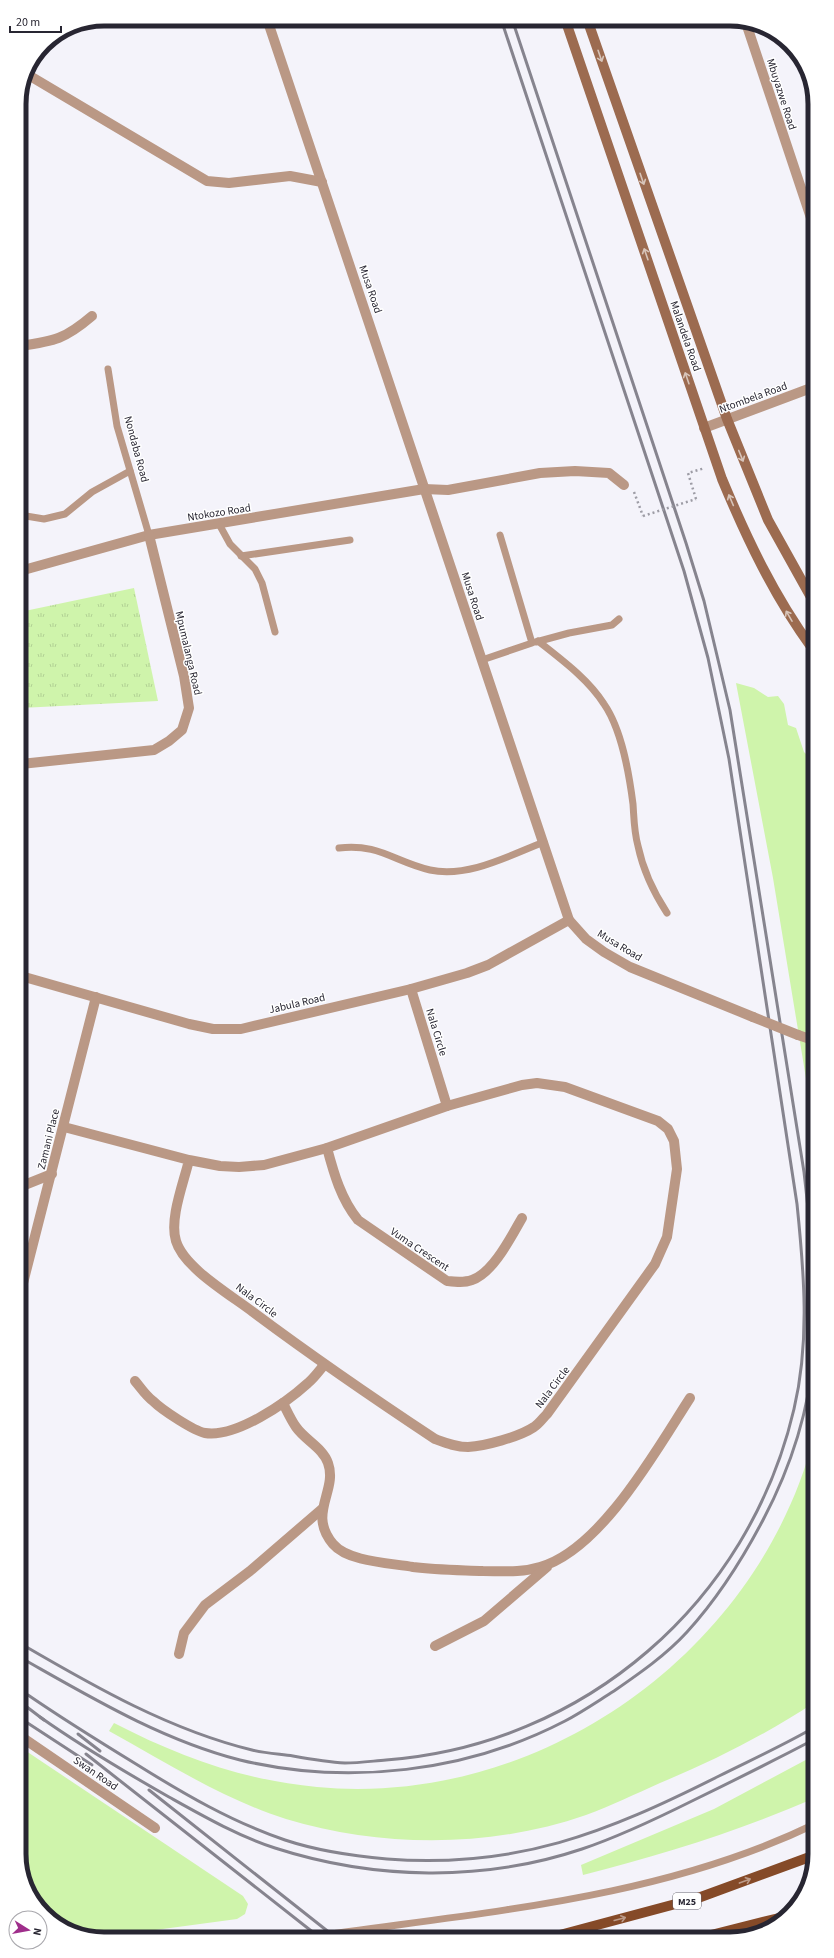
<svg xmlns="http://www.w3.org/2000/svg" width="834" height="1958" font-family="'Source Sans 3',sans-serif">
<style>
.grass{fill:#cff4ab}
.park{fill:url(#park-tufts)}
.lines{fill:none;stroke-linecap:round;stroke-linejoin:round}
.path{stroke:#9d9ca5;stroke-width:2.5;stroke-dasharray:2 3;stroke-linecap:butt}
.service{stroke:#ba9885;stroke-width:7}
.minor{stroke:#ba9885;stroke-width:10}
.secondary{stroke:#9c6b50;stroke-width:10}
.primary{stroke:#854a28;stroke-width:10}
.rail{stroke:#86848e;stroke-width:3}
.path-bridge{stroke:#9d9ca5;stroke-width:2.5;stroke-dasharray:2 3;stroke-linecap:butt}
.minor-bridge{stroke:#ba9885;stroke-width:10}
.oneway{stroke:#d7c4b9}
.oneway2{stroke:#bc9b89}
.labels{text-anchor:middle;stroke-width:3;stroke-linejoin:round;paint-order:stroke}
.shield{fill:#fff;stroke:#686770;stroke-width:1}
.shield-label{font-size:10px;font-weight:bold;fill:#282632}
.street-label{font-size:11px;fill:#282632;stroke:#fff}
.rim{fill:none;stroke:#282632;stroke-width:5}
</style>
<defs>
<pattern id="park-tufts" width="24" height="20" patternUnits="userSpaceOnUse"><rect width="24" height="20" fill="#cff4ab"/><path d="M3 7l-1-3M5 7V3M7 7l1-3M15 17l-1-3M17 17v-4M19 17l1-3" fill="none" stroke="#b2d194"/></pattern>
</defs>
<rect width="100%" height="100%" fill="#f4f3fa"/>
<g class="grass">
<polygon points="736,683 754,688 768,697 778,696 784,704 788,725 796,728 804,752 812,760 813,1121 773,878"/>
<path d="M814 1437 815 1702C767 1734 713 1761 660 1783 635 1794 611 1806 586 1815 491 1848 383 1848 286 1819 223 1799 167 1763 109 1731L114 1723C180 1757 243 1780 317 1787 540 1808 758 1653 814 1437Z"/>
<polygon points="23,1749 243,1896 248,1904 245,1914 237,1919 96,1938 53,1922 24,1881"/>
<path d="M815 1755V1798C739 1831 662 1855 583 1875L581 1865 714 1809Z"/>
</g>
<polygon class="park" points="134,588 158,701 21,708 20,612"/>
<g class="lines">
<g class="path">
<polyline points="634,492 643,516"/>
<polyline points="696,499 688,473 705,468"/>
</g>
<g class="service">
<polyline points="108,369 117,426 149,535"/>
<polyline points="20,515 44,519 65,514 92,492 130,471"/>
<polyline points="219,524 230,544 255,569 262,583 275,632"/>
<polyline points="241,556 350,540"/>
<path d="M538 641C562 660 588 679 604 704 622 730 629 773 633 804 634 818 634 832 638 846 643 870 654 893 667 913"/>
<polyline points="536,642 569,633 612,625 619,619"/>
<polyline points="482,660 532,643 500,535"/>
<path d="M339 848C378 843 395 862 430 870 468 878 508 856 544 842"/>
<path d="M310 1937C480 1912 658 1900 815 1824"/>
</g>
<g class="minor">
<polyline points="267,19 569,920 586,939 604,952 630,967 753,1017"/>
<polyline points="746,23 811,218"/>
<polyline points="25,73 207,181 229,183 290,176 322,182"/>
<path d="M20 346C55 341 65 339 92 316"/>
<polyline points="704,428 811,388"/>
<polyline points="20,571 149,535 424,489 448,490 540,473 575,471 609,473 624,485"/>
<polyline points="21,764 154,750 169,741 182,730 189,708 184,676 149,535"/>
<polyline points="21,976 189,1024 213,1029 241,1029 411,989 467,973 488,965 569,920"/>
<polyline points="411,989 447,1106"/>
<polyline points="798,1035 813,1040"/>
<path d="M64 1127 189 1160 220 1166 239 1167 264 1165 327 1148 447 1106 522 1085 537 1083 565 1087 658 1121 668 1129 674 1141 677 1169 667 1237 655 1264 547 1414C543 1418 539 1424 534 1427 519 1437 485 1446 468 1447 456 1447 446 1443 435 1439 373 1398 312 1356 253 1312 231 1295 184 1268 176 1241 169 1219 184 1182 189 1160"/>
<path d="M327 1148C334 1174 341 1199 358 1220L447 1281C456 1282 464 1283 472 1280 493 1273 511 1237 522 1218"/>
<polyline points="22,1186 52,1174"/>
<polyline points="22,1287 96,997"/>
<path d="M135 1381C141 1388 146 1396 153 1401 162 1410 194 1431 205 1433 236 1438 286 1403 308 1383 314 1378 319 1371 324 1365"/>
<path d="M283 1403C287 1411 291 1420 296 1427 305 1440 323 1448 328 1463 338 1491 307 1513 333 1544 348 1562 391 1563 413 1567 436 1570 459 1570 483 1571 502 1571 521 1573 540 1567 601 1550 657 1449 690 1398"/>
<polyline points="435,1646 484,1621 547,1567"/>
<polyline points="179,1654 184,1633 205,1605 250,1571 322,1509"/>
<polyline points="23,1738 155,1828"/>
</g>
<g class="secondary">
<path d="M565 19 722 479C747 539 774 596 812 648"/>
<polyline points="587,19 727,419 768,520 812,599"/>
</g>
<g class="primary">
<polyline points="711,1935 779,1918"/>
<polyline points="556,1936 698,1898 815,1855"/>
</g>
<g class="rail">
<polyline points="512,19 686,543 704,601 730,710 804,1172 811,1235 813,1271"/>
<path d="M23 1645C95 1687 170 1730 252 1750 265 1753 279 1754 293 1756 310 1759 328 1762 345 1763 359 1763 373 1761 386 1760 585 1745 749 1602 794 1409 810 1341 804 1272 797 1204L729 759 708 658 684 571 501 19"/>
<path d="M23 1659C92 1698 162 1740 240 1760 348 1786 467 1772 565 1721 582 1712 598 1701 614 1691 640 1673 666 1655 687 1632 718 1598 742 1560 763 1520 791 1467 809 1411 814 1351"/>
<path d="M28 1695C63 1719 100 1742 136 1764 184 1794 232 1822 285 1840 318 1851 353 1856 387 1859 516 1869 606 1833 719 1776 751 1760 784 1745 815 1727"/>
<polyline points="23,1704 44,1720"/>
<path d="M40 1717C81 1746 125 1772 169 1797 203 1816 238 1836 275 1848 374 1880 484 1882 582 1849 621 1836 658 1818 694 1800 735 1780 775 1760 815 1739"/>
<polyline points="23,1720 92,1765"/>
<polyline points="78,1734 100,1751"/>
<polyline points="86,1754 319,1937"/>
<polyline points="149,1790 335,1937"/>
</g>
<polyline class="path-bridge" points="643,516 696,499"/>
<polyline class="minor-bridge" points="753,1017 798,1035"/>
</g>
<defs><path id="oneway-shaft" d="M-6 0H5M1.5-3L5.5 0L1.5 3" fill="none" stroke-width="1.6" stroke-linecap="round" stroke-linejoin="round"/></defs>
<g class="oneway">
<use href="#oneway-shaft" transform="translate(600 56) rotate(71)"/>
<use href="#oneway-shaft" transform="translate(642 179) rotate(71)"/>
<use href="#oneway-shaft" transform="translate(646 254) rotate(-109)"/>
<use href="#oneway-shaft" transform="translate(687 378) rotate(-109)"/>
<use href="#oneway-shaft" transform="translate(741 456) rotate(68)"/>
<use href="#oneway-shaft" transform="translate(731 500) rotate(-113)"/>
<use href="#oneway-shaft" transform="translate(789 616) rotate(-120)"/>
</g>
<g class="oneway2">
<use href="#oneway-shaft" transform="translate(745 1881) rotate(-20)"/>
<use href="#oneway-shaft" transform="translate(620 1919) rotate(-15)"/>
</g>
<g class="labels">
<rect class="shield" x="673" y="1893" width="28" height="16" rx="3"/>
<g class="shield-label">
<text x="687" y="1905">M25</text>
</g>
<g class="street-label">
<text transform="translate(782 94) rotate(72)" y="4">Mbuyazwe Road</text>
<text transform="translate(371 289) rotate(71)" y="4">Musa Road</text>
<text transform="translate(686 336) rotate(71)" y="4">Malandela Road</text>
<text transform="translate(753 397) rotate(-20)" y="4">Ntombela Road</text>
<text transform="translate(137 449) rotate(75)" y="4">Nondaba Road</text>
<text transform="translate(219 512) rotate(-9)" y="4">Ntokozo Road</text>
<text transform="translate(473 596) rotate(72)" y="4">Musa Road</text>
<text transform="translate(189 653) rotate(77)" y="4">Mpumalanga Road</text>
<text transform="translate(620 945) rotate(31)" y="4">Musa Road</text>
<text transform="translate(297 1003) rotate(-13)" y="4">Jabula Road</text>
<text transform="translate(437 1032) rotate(73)" y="4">Nala Circle</text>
<text transform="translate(48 1139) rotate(-76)" y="4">Zamani Place</text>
<text transform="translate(420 1249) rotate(34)" y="4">Vuma Crescent</text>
<text transform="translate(257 1300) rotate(37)" y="4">Nala Circle</text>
<text transform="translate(552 1387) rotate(-53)" y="4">Nala Circle</text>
<text transform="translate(96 1773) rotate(34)" y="4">Swan Road</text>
</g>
</g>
<path d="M0 0H834V1958H0ZM104 26H730A78 78 0 0 1 808 104V1854A78 78 0 0 1 730 1932H104A78 78 0 0 1 26 1854V104A78 78 0 0 1 104 26Z" fill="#fff" fill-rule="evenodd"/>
<path class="rim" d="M104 26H730A78 78 0 0 1 808 104V1854A78 78 0 0 1 730 1932H104A78 78 0 0 1 26 1854V104A78 78 0 0 1 104 26Z"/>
<g transform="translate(28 1930) rotate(101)"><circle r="19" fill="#ffffff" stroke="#a9a8ad"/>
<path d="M0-3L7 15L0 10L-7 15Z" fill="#9f2e8b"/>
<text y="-6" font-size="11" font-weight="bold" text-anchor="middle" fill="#282632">N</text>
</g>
<path d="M10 26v6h51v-6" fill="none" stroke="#282632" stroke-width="2"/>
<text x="16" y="26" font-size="12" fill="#282632" stroke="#ffffff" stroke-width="3" paint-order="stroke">20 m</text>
</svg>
